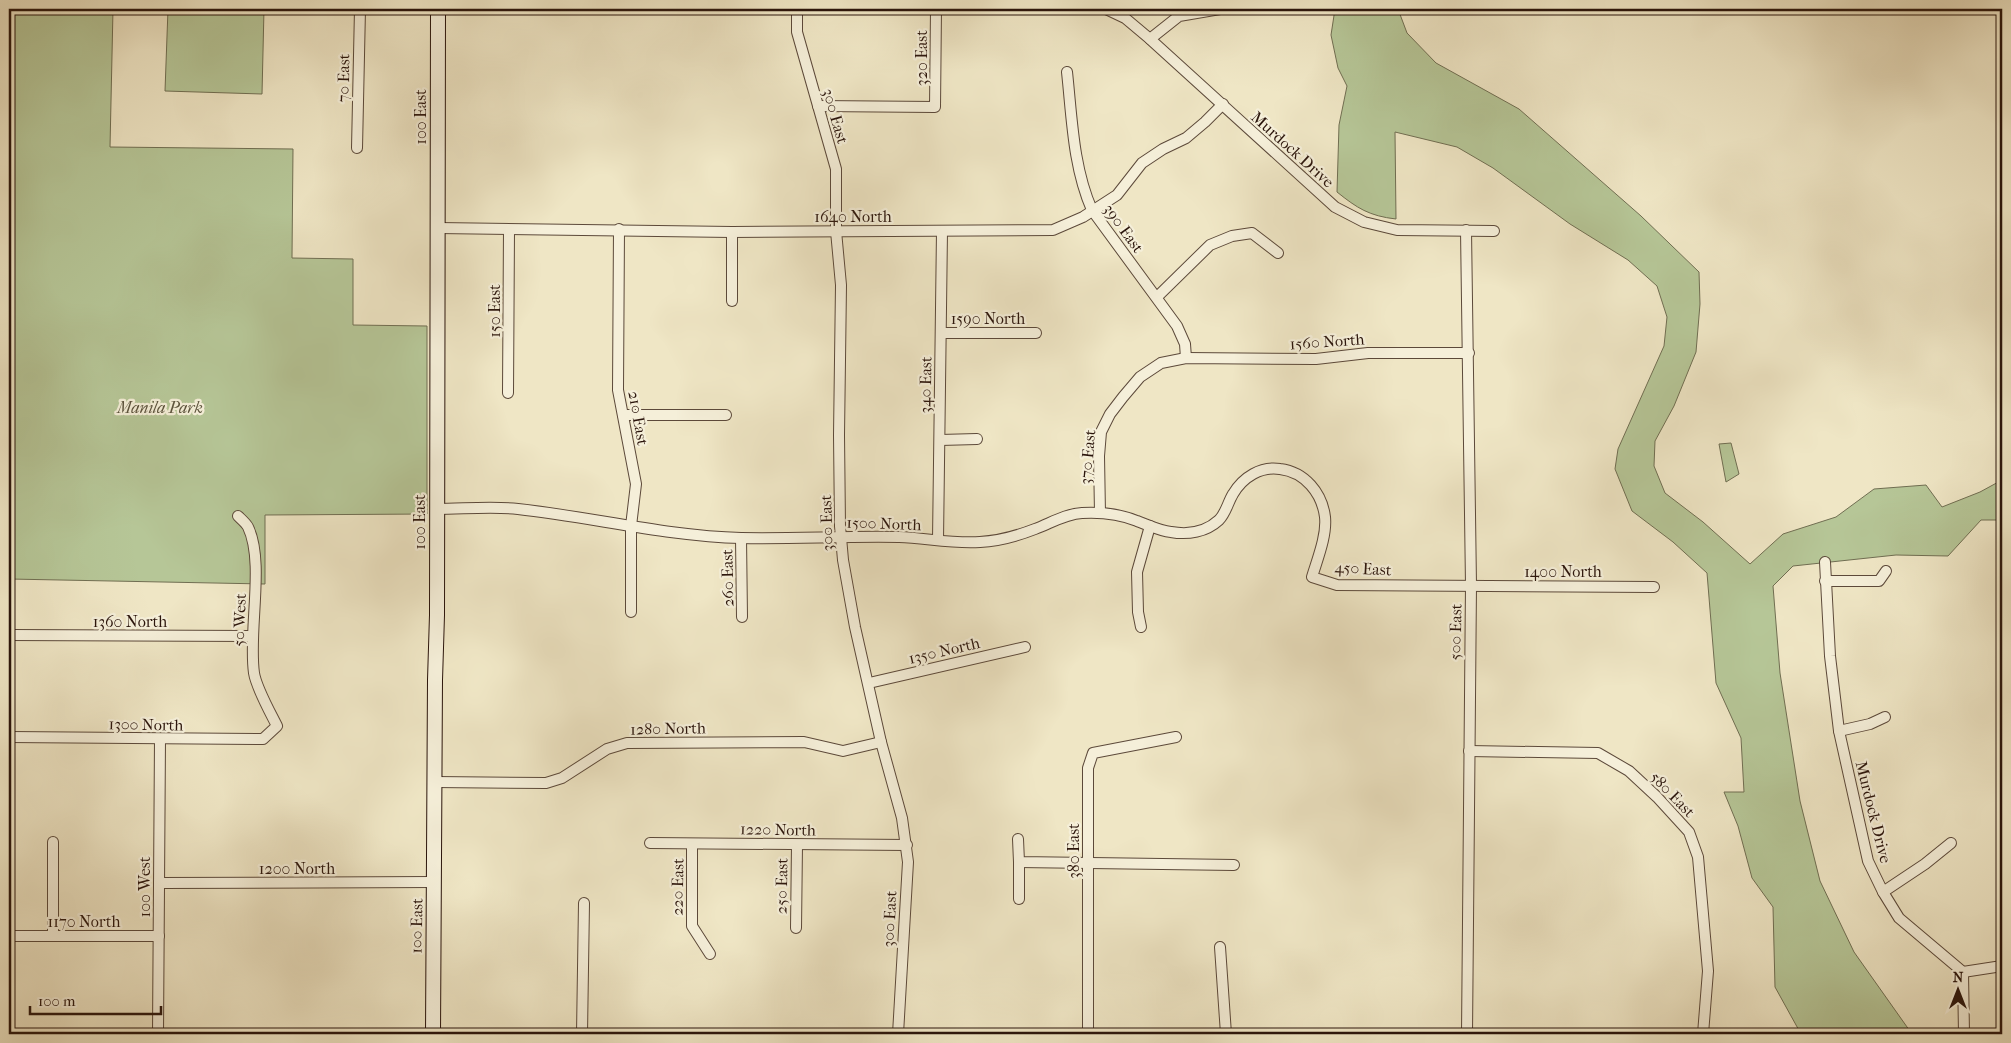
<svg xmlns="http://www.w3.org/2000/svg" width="2011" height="1043" font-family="'IM FELL French Canon',serif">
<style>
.green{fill:#b6c697;stroke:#706e52}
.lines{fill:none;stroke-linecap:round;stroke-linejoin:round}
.minor-casing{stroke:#5c493a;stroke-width:12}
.secondary-casing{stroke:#2b150c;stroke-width:16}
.minor{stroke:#f5efd9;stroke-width:10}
.secondary{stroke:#f5efd9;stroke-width:14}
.labels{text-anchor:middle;stroke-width:4.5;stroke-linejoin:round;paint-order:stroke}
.street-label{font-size:16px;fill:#2b150c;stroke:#f5efd9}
.park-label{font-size:16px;font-style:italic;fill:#5c533d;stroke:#f5efd9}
</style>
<rect width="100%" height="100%" fill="#efe6c5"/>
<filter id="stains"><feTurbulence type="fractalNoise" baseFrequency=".004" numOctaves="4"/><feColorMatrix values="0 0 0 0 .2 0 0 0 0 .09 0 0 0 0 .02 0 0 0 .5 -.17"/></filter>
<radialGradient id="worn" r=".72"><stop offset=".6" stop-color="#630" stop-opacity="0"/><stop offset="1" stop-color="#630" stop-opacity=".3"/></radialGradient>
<g class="green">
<polygon points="9,9 113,9 110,147 293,149 292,258 353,259 353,325 427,326 427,514 265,515 265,584 9,579"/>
<polygon points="168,9 264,9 262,94 165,91"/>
<path d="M1335 9H1398L1407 33 1436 63 1519 109 1641 216 1699 272 1700 304 1696 352 1674 406 1655 441 1654 466 1665 493 1703 522 1750 564 1783 534 1836 517 1874 489 1926 485 1942 507 1980 492 2002 480V520H1981L1948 556 1896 555 1793 566 1773 586 1780 673 1800 801 1820 881 1854 952 1912 1034H1801L1775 987 1773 907 1752 878 1738 826 1724 792H1744L1741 738 1716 683 1707 573 1673 542 1632 511 1615 469 1618 449 1664 346 1667 317 1657 286 1628 260 1570 224 1493 168 1457 147 1395 132 1396 219C1369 216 1357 208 1337 192L1339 125 1347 86 1338 68 1331 35Z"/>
<polygon points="1731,443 1739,474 1726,482 1719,444"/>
</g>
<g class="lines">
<g class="minor-casing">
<g id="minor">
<polyline points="797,9 797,32 836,169 836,231 841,285 839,435 840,526 843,560 855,627 881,742 902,818 908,862 898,1034"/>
<polyline points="1106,9 1125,18 1150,39 1335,207 1364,222 1397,230 1494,231"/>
<polyline points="1150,39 1179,16 1220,9"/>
<path d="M1067 72C1072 118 1073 167 1092 210L1177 326 1185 344 1186 358"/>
<polyline points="818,106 935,107 936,9"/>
<polyline points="357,148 360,9"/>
<polyline points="438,228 732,232 1053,230 1083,217 1117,195 1142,163 1163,149 1186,138 1205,122 1223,104"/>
<polyline points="619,229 618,390 636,484 631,526 631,612"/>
<polyline points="1466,230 1471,585 1467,1034"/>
<polyline points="1157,297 1210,245 1232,236 1252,233 1278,253"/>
<polyline points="732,301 732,232"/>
<polyline points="941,333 1036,333"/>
<polyline points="508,393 509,230"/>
<polyline points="623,415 726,415"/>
<polyline points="940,440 977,439"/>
<path d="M437 509C463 509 492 506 518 509 592 517 666 536 741 538 793 539 846 536 899 537 926 538 953 544 980 542 999 541 1017 536 1035 529 1051 523 1065 514 1082 513 1101 512 1120 514 1137 521 1148 525 1160 531 1171 532 1188 535 1206 532 1219 520 1226 513 1228 502 1233 494 1243 477 1261 466 1280 469 1305 472 1322 493 1325 517 1327 536 1317 560 1312 577L1337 585 1654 587"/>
<polyline points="1100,513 1099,456 1101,432 1110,414 1123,397 1140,377 1161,363 1186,358 1316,359 1368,353 1469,353"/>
<polyline points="741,538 742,617"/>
<polyline points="938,540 942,231"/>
<polyline points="1825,562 1830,656 1839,731 1868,861 1883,892 1899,918 1963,972 1964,1034"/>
<polyline points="1825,581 1879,581 1886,571"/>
<polyline points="1141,627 1138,612 1137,572 1150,526"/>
<polyline points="9,635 251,636"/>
<polyline points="869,683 1025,647"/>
<polyline points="1839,731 1870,724 1885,717"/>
<path d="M9 737 263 739 277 726C270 712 256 687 254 673 248 631 265 562 248 527 246 523 241 519 238 516"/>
<polyline points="1469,751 1598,753 1629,771 1657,797 1689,832 1698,857 1708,971 1703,1034"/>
<polyline points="435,782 546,783 562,778 607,749 627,743 804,742 843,751 881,742"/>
<polyline points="1018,839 1019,862 1234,865"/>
<polyline points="650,843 907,845"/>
<polyline points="692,844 692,926 710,954"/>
<polyline points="159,883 434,882"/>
<polyline points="1883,892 1925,864 1951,843"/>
<polyline points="1019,899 1019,862"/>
<polyline points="796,928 797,845"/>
<polyline points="9,936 159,936"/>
<polyline points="53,936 53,842"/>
<polyline points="1220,947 1226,1034"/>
<polyline points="1963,972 2002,966"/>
<polyline points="158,1034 160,739"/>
<polyline points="582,1034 584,903"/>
<polyline points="1088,1034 1088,768 1093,753 1176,737"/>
</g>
</g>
<g class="secondary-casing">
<polyline id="secondary" points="433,1034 435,680 437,615 438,9"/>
</g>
<use href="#minor" class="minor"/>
<use href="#secondary" class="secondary"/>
</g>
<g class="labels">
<g class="street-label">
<text transform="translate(921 58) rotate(-90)" y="6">320 East</text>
<text transform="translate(343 78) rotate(-89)" y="6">70 East</text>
<text transform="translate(836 116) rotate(74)" y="6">300 East</text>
<text transform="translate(420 117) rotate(-90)" y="6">100 East</text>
<text transform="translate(1293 149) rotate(42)" y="6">Murdock Drive</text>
<text x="853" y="222">1640 North</text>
<text transform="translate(1124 228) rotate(54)" y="6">390 East</text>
<text transform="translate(494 311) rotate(-90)" y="6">150 East</text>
<text x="988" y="324">1590 North</text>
<text transform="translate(1327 341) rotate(-4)" y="6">1560 North</text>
<text transform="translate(925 385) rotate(-89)" y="6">340 East</text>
<text transform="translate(639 418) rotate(80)" y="6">210 East</text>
<text transform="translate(1087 457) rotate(-85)" y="6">370 East</text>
<text transform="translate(419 522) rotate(-90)" y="6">100 East</text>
<text transform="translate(826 523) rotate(-92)" y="6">300 East</text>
<text transform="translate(884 523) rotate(2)" y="6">1500 North</text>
<text transform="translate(1363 568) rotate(3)" y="6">450 East</text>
<text x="1563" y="577">1400 North</text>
<text transform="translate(727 578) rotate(-91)" y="6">260 East</text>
<text transform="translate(239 620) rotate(-88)" y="6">50 West</text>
<text x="130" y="627">1360 North</text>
<text transform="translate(1455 632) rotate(-89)" y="6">500 East</text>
<text transform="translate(944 650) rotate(-13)" y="6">1350 North</text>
<text transform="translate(146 724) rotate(1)" y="6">1300 North</text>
<text transform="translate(668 728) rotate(-1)" y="6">1280 North</text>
<text transform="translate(1673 794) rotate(46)" y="6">580 East</text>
<text transform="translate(1874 812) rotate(76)" y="6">Murdock Drive</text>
<text transform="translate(778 829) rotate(1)" y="6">1220 North</text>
<text transform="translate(1073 851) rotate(-90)" y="6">380 East</text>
<text x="297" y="874">1200 North</text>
<text transform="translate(781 886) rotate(-89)" y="6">250 East</text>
<text transform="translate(144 887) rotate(-90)" y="6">100 West</text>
<text transform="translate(677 887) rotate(-89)" y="6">220 East</text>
<text transform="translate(889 919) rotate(-87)" y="6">300 East</text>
<text x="84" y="927">1170 North</text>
<text transform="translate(416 926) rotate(-89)" y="6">100 East</text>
</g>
<g class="park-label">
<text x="160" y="413">Manila Park</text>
</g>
</g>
<rect width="2011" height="1043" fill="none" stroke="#efe6c5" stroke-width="30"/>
<rect x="10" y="10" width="1991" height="1023" fill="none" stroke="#2b150c" stroke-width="2.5"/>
<rect x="15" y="15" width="1981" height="1013" fill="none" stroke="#2b150c"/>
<g transform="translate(1958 990)" stroke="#f5efd9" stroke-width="4" paint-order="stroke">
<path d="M0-4L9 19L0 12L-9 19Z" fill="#2b150c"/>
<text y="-8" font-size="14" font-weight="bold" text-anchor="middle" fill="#2b150c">N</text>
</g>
<path d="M30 1006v8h131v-8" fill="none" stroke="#2b150c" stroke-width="2.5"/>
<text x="38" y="1006" font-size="15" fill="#2b150c" stroke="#f5efd9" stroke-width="4" paint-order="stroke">100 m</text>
<rect width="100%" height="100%" filter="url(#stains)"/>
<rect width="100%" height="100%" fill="url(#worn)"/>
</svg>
